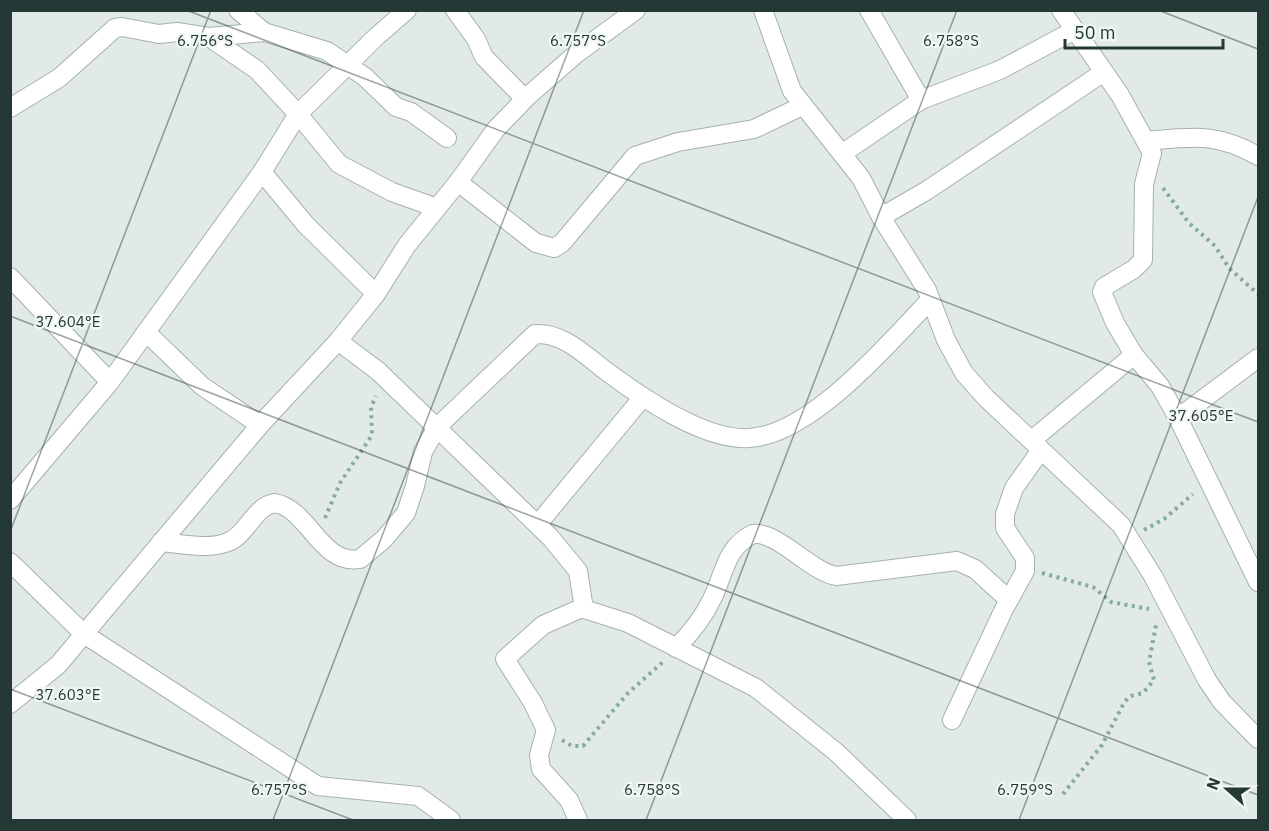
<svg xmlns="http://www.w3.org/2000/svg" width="1269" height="831" font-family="'IBM Plex Sans',sans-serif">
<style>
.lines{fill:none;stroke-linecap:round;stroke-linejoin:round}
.street-casing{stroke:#a5b1ae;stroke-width:20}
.path{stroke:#85a9a3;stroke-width:4;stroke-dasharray:3 4.5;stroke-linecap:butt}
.street{stroke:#fff;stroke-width:18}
.ticks{fill:none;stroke:#243836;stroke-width:1.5;stroke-opacity:0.45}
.ticks-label{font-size:15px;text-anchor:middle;fill:#243836;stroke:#f1f7f5;stroke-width:4.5;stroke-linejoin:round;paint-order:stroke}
</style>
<rect width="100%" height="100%" fill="#e1eae7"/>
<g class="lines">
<g class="street-casing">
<g id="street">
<polyline points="238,10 264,32 327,51 365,77 396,107 411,112 447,138"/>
<polyline points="455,10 476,39 484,57 525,99"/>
<polyline points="763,10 792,91 861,178 881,217 927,290 946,340 964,373 986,398 1121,525 1153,576 1207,680 1222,702 1258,739"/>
<polyline points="869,10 921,100"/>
<polyline points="1061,10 1120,95 1152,153 1144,184 1143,260 1134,269 1104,287 1102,292 1115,323 1134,355 1160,386 1178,418 1258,582"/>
<polyline points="209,37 264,32"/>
<polyline points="10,108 59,78 115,28 122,27 159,34 177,32 209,37 257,70 298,114 339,164 392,192 437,208"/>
<path d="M1146 141C1191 137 1216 132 1258 156"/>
<polyline points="843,153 921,100 1000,70 1075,30"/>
<polyline points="262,172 306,225 376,294"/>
<polyline points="458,182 536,243 554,248 562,243 635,156 678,142 754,129 802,106"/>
<polyline points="881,217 926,191 1104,72"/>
<polyline points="10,277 110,382"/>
<polyline points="146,332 202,386 260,425"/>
<polyline points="338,341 378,371 550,537 578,571 584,609 628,623 756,688 836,752 907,820"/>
<polyline points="1178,418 1258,358"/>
<polyline points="1032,440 1134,355"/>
<polyline points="10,500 110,382 262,172 298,114 377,36 407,10"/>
<polyline points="538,524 643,397"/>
<path d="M161 542C182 544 209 550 228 542 247 535 254 506 275 503 309 509 321 566 360 559L384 539 406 513 415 486 423 452 437 427 535 334C563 332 586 356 606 371 641 397 704 441 749 438 811 435 889 343 930 300"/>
<polyline points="10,562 84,634 318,786 418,796 451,820"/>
<path d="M676 648C690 634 703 618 712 599 724 576 725 547 753 534 777 531 810 571 836 576L957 561 975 569 1009 600"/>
<polyline points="10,704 58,665 260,425 338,341 376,294 407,245 458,182 496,129 528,96 576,54 636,10"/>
<polyline points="952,720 1004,609 1025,571 1025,558 1005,528 1005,514 1014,488 1041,450"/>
<polyline points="578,820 569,800 541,769 539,755 546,730 533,703 505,659 543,625 584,607"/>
</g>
</g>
<g class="path">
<polyline points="1163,188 1189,223 1215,246 1229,268 1258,294"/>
<polyline points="325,518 340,483 372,435 371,407 376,396"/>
<polyline points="1144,530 1164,519 1193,494"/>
<polyline points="1042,573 1093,587 1111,602 1149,609"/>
<polyline points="562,740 572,746 583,746 628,693 663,662"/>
<polyline points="1063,794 1102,745 1125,701 1131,696 1143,693 1154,680 1149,662 1156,625"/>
</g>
<use href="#street" class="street"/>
</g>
<path class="ticks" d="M186 10 1258 422M1158 10 1258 49M10 316 1258 795M10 532 211 10M10 689 353 820M273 820 584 10M646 820 957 10M1019 820 1258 197"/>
<g class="ticks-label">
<text x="578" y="46">6.757°S</text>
<text x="951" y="46">6.758°S</text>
<text x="205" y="46">6.756°S</text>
<text x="68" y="327">37.604°E</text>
<text x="1201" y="421">37.605°E</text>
<text x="68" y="700">37.603°E</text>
<text x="279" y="795">6.757°S</text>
<text x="652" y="795">6.758°S</text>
<text x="1025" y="795">6.759°S</text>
</g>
<rect width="1269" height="831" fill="none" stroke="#243836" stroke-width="24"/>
<g transform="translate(1227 789) rotate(291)" stroke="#f1f7f5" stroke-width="4.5" paint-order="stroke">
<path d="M0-4.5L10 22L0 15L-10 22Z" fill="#243836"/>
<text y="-9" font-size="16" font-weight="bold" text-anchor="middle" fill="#243836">N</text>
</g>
<path d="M1065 39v9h158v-9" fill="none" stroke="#243836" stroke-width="3"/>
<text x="1074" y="39" font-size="18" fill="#243836" stroke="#f1f7f5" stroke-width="4.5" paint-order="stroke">50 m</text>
</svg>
